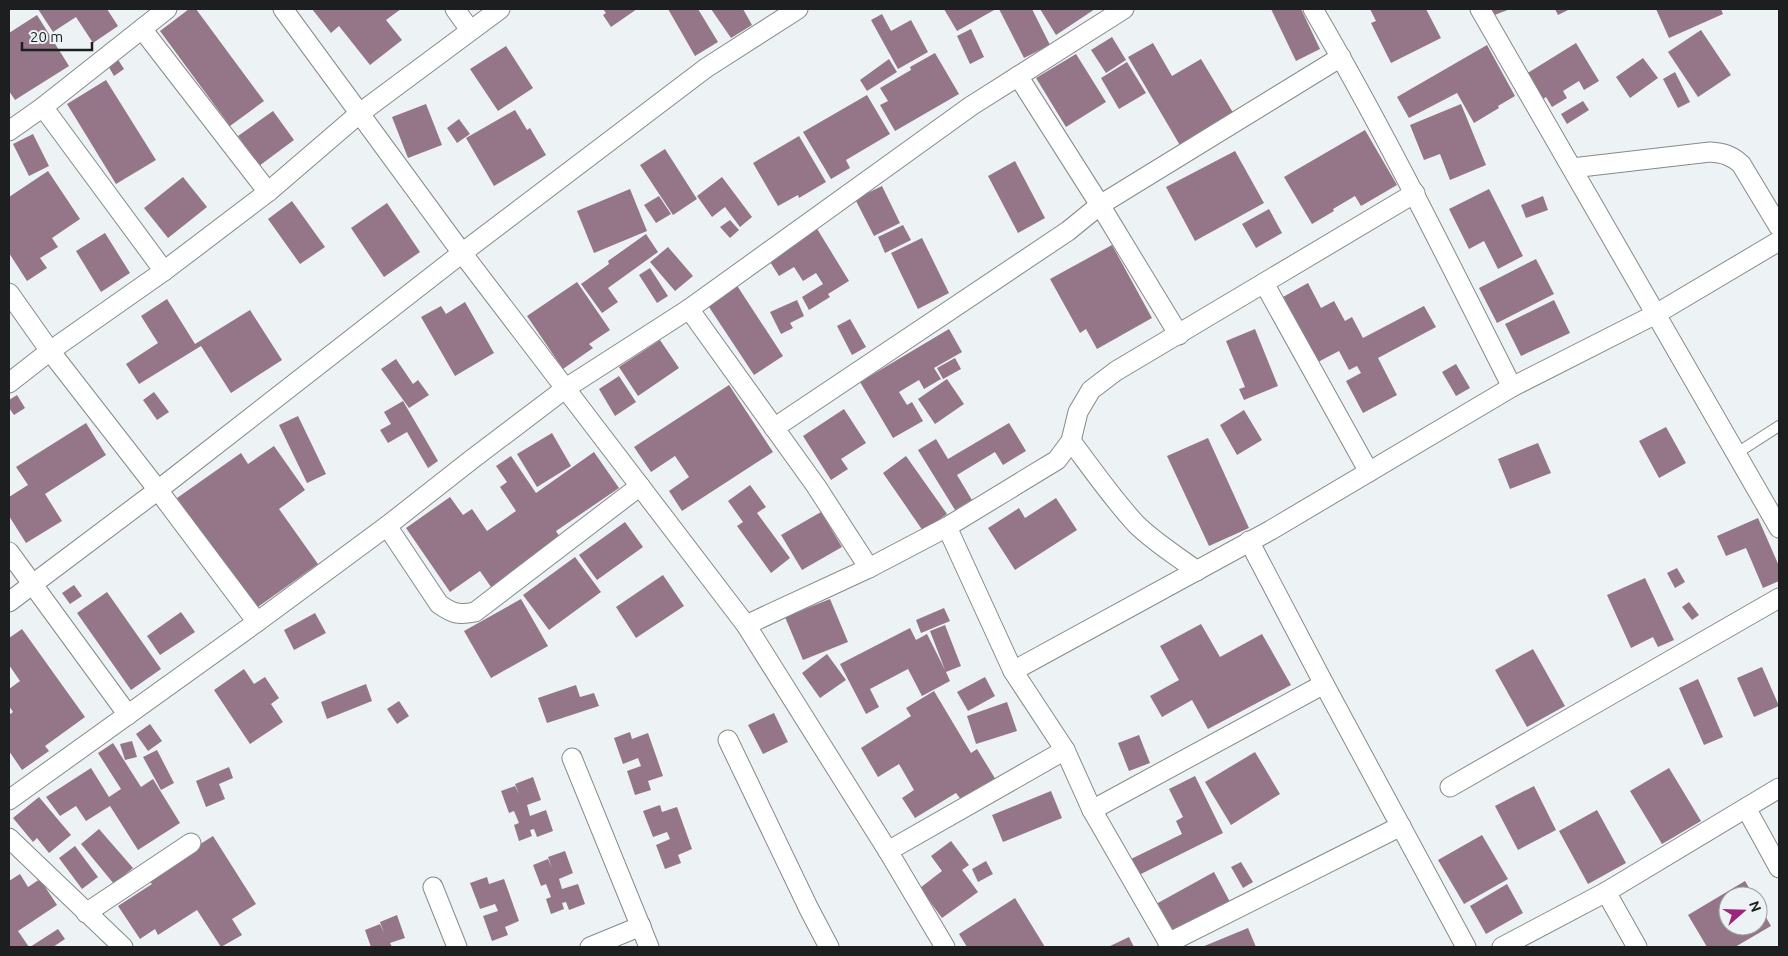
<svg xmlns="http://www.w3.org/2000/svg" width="1788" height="956" font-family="Ubuntu,sans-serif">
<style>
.building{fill:#957688}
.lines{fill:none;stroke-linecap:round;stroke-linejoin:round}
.service-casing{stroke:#858a8b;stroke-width:12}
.minor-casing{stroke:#858a8b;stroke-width:21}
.service{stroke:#fff;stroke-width:10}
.minor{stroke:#fff;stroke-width:19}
</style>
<rect width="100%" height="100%" fill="#edf3f4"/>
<g class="building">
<polygon points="38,9 107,9 118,26 93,43 76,17 53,32"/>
<polygon points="189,9 196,9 264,101 230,126 160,31"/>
<polygon points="312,9 401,9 386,20 402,40 370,65 339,26 331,33"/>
<polygon points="603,9 637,9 611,27 603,15 606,13"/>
<polygon points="668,9 698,9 718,42 695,56"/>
<polygon points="711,9 743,9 752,25 731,38"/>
<polygon points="944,9 996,9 957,31"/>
<polygon points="999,9 1032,9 1050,45 1024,58"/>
<polygon points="1040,9 1095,9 1056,35"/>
<polygon points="1271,9 1301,9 1320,49 1296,61"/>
<polygon points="1370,9 1426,9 1441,38 1391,63 1371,23 1376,21"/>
<polygon points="1488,9 1510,9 1492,16"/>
<polygon points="1555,9 1570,9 1558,15"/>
<polygon points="1656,9 1721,9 1723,14 1669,38"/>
<polygon points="882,14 891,31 911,20 928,52 898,69 871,20"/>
<polygon points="37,15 69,66 15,100 9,91 9,33"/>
<polygon points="971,29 984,57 970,64 957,36"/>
<polygon points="1701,30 1731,75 1698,97 1668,52"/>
<polygon points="1112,37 1126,60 1106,73 1091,50"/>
<polygon points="1153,43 1172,76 1201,59 1235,116 1181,147 1128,57"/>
<polygon points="1576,43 1599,81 1584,90 1579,81 1563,91 1567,98 1552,107 1546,97 1542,100 1526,74"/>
<polygon points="1487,45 1515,96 1498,106 1499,108 1474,123 1457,93 1409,118 1397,97"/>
<polygon points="506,46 533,88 498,111 470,69"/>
<polygon points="935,53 959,94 895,131 880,105 888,101 880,88 911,70 910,67"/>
<polygon points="1076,54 1106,102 1066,127 1036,78"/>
<polygon points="117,58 124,69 114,76 107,64"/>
<polygon points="1643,58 1658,78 1630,98 1616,77"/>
<polygon points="889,59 897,72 867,91 860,80"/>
<polygon points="1127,62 1146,93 1119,109 1101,78"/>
<polygon points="1675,72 1690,102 1678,108 1663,79"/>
<polygon points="106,80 156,160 116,184 67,104"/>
<polygon points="867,95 890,134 846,160 850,168 831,179 803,132"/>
<polygon points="1583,101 1589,110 1567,124 1561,114"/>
<polygon points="426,104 442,145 408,158 392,117"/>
<polygon points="1461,104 1486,165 1450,180 1440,154 1424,160 1410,125"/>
<polygon points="515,110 527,130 530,128 546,155 494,186 466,138"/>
<polygon points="273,111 294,140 259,166 238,136"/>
<polygon points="459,119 470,134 457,143 447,128"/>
<polygon points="1365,130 1397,185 1361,206 1355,196 1333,209 1334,211 1312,224 1284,177"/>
<polygon points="33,134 49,166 29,176 13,144"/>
<polygon points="799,136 826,182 799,198 798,195 778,206 753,163"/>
<polygon points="665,149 697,199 673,215 640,165"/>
<polygon points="1235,151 1264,203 1195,241 1166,187"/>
<polygon points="1015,161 1045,218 1018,233 988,176"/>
<polygon points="48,171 80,219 52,238 58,247 40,258 47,268 27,281 9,253 9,197"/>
<polygon points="183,177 207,207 168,238 144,208"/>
<polygon points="722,177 752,217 740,227 725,207 712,217 697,196"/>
<polygon points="882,186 900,223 874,236 855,199"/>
<polygon points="630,189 647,231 594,253 577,211"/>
<polygon points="1489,189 1523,256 1498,269 1484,241 1469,249 1449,209"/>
<polygon points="659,196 671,214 656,223 644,205"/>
<polygon points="1543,196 1548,210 1526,218 1521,205"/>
<polygon points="292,201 325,247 300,264 268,219"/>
<polygon points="387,203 420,252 384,277 351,228"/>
<polygon points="1269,209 1282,233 1256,248 1242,224"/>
<polygon points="730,220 739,230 730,238 720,227"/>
<polygon points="903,225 911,240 885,253 878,237"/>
<polygon points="816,227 849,281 828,294 830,297 809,310 802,297 823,284 816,273 803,281 794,267 779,276 767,257"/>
<polygon points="105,233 130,273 101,292 76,251"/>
<polygon points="646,234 658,252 608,288 618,302 602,313 581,284 609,264 608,261"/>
<polygon points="922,238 949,293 918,309 891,253"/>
<polygon points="1112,245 1152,318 1097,349 1086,329 1080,333 1050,279"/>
<polygon points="668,247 693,276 675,291 650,262"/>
<polygon points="1536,259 1554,294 1497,323 1479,288"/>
<polygon points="650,268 668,296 657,303 639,275"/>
<polygon points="577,282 610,330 589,344 593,348 563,369 527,316"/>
<polygon points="1308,283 1321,308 1334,301 1345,321 1352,317 1363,338 1424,306 1436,327 1378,358 1397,395 1363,413 1346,381 1361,373 1357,366 1349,370 1339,351 1318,362 1283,297"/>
<polygon points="736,284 783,356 754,375 707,304"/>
<polygon points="167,299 195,344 250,310 282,360 231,393 201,346 139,384 126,364 158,343 141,316"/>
<polygon points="797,300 804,316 790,323 793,328 781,334 770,312"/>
<polygon points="1554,300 1570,333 1521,356 1505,324"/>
<polygon points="465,302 494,353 455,376 421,317 441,306 446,314"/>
<polygon points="850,319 866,347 852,355 837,326"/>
<polygon points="949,329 962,352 934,368 941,379 924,389 919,380 899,392 907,405 912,402 923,421 893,438 860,382"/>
<polygon points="1255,329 1278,386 1244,400 1239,389 1245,387 1226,341"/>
<polygon points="660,340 679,368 638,396 619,367"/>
<polygon points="955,358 961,369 943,379 937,368"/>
<polygon points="396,359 413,384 418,380 429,395 409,408 381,369"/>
<polygon points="1456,364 1470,388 1456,396 1442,372"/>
<polygon points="619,376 636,402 615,416 599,389"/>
<polygon points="947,379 964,404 935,424 918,399"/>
<polygon points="729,385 773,452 682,511 669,491 689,477 675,456 651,472 634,447"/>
<polygon points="154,392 169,412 157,420 143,400"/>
<polygon points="17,395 25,408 14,415 9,408 9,400"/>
<polygon points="403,401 438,461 428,468 407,432 388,443 380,430 391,424 384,412"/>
<polygon points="844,409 866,443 841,459 848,469 831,480 803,436"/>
<polygon points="1244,410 1262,440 1237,455 1220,425"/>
<polygon points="298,416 326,474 307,483 279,425"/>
<polygon points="86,423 106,455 45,494 62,521 26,543 9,516 9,497 28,485 16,467"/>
<polygon points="1009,423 1026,451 1003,465 995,452 957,475 972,500 955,510 918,450 936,439 948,459"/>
<polygon points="1666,427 1686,463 1659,478 1639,441"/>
<polygon points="552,433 571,466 537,487 517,454"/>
<polygon points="1208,438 1249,528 1209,546 1167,456"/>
<polygon points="1538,443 1551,473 1510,489 1498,459"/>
<polygon points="274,446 305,490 279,509 318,564 255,609 177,498 241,453 248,464"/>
<polygon points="594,452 619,488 556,531 561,539 491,587 480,571 450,592 406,528 450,497 463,515 472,509 487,531 516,511 500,487 507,482 496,466 511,456 536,493"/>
<polygon points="906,456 947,514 923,531 883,473"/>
<polygon points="750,485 766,507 757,513 790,558 771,573 737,526 743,522 728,501"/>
<polygon points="1056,498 1077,530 1015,570 988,528 1019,508 1025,518"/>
<polygon points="821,512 842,547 802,570 781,535"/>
<polygon points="1758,518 1779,566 1779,581 1763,588 1746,548 1726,556 1717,536"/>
<polygon points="625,522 643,547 597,580 579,555"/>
<polygon points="575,557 601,592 549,630 523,595"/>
<polygon points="1677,568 1685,582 1675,588 1667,573"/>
<polygon points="663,575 684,606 636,638 616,607"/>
<polygon points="1645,578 1674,640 1658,647 1653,637 1631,648 1607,595"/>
<polygon points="74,585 82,596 70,604 62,593"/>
<polygon points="107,592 161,669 131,690 77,613"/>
<polygon points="521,599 548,646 491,678 464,631"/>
<polygon points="830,599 848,642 803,660 785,617"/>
<polygon points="1689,602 1699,615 1692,620 1682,607"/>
<polygon points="944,608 950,621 921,633 916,620"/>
<polygon points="181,612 195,632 160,655 147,636"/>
<polygon points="315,613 326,633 294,650 284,630"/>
<polygon points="1201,624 1220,657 1262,634 1291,685 1208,729 1192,700 1162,717 1150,696 1179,680 1160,646"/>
<polygon points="945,625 961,666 946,672 950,681 922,696 908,669 870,689 879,707 866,714 840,664 910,628 916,640 927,634 945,670 930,631"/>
<polygon points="22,629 85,717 45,746 49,751 22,770 9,751 9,715 13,712 9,706 9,689 20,681 9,665 9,638"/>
<polygon points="1533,649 1565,706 1527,727 1495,670"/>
<polygon points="827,654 846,680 820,698 802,673"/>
<polygon points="1762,667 1779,706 1754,717 1737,678"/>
<polygon points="244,669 254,684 265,677 279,698 271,704 283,722 250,744 214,690"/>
<polygon points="985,677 995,696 968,711 957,692"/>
<polygon points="1698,679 1723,737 1704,745 1679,688"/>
<polygon points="366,684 372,701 327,719 321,702"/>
<polygon points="576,685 580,697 594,693 599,706 547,723 538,698"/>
<polygon points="934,691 971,753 977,749 996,780 962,801 956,793 915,818 902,798 914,790 899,764 878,777 861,748 911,716 906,708"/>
<polygon points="399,701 409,716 397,724 387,709"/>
<polygon points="1007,702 1017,731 976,744 967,716"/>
<polygon points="774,713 788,742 763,754 748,725"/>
<polygon points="150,724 162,741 148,751 136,734"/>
<polygon points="630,732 632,739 648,733 663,776 648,781 651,790 635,795 627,771 641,766 638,758 623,764 614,738"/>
<polygon points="1139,735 1150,763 1129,771 1118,743"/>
<polygon points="132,741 137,757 125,760 120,744"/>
<polygon points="113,743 141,787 153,779 180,823 138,850 110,806 86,821 76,806 60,816 46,797 91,768 109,797 121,789 98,753"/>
<polygon points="157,750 174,783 161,790 143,757"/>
<polygon points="1255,752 1280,794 1231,825 1205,782"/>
<polygon points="229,767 233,778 219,784 225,799 206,807 196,781"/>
<polygon points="1669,768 1701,821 1662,844 1630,791"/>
<polygon points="1195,776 1223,833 1135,877 1127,861 1182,834 1176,821 1183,817 1169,789"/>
<polygon points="533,777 541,800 527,805 530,816 546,810 553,831 537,837 534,829 530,830 532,836 519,841 514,825 519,823 514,811 509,813 501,791 515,786 519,794 515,784"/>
<polygon points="1534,786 1556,830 1518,850 1495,806"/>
<polygon points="1051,791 1062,818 1003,842 992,815"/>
<polygon points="39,797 71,835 49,853 37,838 33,842 13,818"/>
<polygon points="660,805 662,812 677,807 692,849 678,855 681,863 665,869 656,845 670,839 667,832 653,837 643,811"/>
<polygon points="1597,810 1626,863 1588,884 1559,831"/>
<polygon points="99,829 133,868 114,884 81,844"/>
<polygon points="1482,835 1508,879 1464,904 1438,860"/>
<polygon points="213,836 256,904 232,919 242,935 221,947 197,910 158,935 155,929 140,939 118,906 152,884 150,882 188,857 186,853"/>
<polygon points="951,841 969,865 962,870 978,892 942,918 920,888 942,871 931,856"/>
<polygon points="75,846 98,877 82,889 59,858"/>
<polygon points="565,851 573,873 559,879 562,889 578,884 585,904 569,910 566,902 562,903 564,909 551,914 546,899 551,897 546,884 541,886 533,865 548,859 552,868 548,857"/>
<polygon points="986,861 993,874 978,882 972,869"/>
<polygon points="1241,862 1253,882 1243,888 1231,867"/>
<polygon points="1214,872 1230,902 1172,934 1156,904"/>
<polygon points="20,874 28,887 40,879 57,905 18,931 29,947 9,947 9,881"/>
<polygon points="487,877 489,884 504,879 519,921 505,927 508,935 492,941 483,916 498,911 495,904 480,909 470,883"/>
<polygon points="1745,881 1754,896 1728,896 1728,926 1758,926 1758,903 1771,926 1735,947 1707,947 1688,915"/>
<polygon points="1507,884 1523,913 1486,934 1470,906"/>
<polygon points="1015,898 1045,947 967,947 959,934"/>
<polygon points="397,915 405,938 390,943 392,947 371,947 365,930 380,924 384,933 380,922"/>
<polygon points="1248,928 1256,947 1202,947"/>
<polygon points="58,929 65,939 53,947 30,947"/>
<polygon points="1129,937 1134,947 1108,947"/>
</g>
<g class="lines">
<g class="service-casing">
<polyline id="service" points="1737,453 1779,426"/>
</g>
<g class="minor-casing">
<g id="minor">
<polyline points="283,9 462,253 746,625 888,851 945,947"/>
<polyline points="455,9 470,30"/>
<path d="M1313 9C1385 132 1448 260 1512 387"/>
<polyline points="1480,9 1779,528"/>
<polyline points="142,29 268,192"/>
<polyline points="1018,76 1100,205 1179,335"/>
<polyline points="43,107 164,271"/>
<polyline points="9,131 43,107 167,9"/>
<path d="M1572 168 1710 152C1723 153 1731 155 1741 164L1779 227"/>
<polyline points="1264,283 1369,472"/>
<polyline points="9,293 50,351 158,490 257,622"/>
<polyline points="689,309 816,486 869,568"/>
<polyline points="9,383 50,351 164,271 268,192 360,113 500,9"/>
<polyline points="774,428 1068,231 1100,205 1341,57"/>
<path d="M1071 441C1092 469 1112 498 1136 524 1154 542 1177 556 1197 571"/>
<path d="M387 526 439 604C453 614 458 615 475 612L640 486"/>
<polyline points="947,527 1013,671 1065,750 1092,810 1171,947"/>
<polyline points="1249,541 1324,684 1466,947"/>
<polyline points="9,552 128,715"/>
<polyline points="9,602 158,490 462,253 706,68 798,9"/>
<polyline points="746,625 869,568 947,527 1057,460 1071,441 1078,412 1091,390 1116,371 1415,193"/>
<polyline points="1013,671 1271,530 1512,387 1656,314 1779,241"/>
<polyline points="728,740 809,909 829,947"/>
<polyline points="572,758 649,947"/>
<polyline points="1450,787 1779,598"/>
<polyline points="9,800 257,622 387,526 471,460 566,388 689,309 971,106 1124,9"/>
<polyline points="1746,808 1779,868"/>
<polyline points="1092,810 1324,684"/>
<polyline points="9,838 123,947"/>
<polyline points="888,851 1065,750"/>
<polyline points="433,887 457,947"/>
<polyline points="1606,892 1637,947"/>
<polyline points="86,913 191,843"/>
<polyline points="1168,943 1401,826"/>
<polyline points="590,947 641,926"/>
<polyline points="1502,947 1606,892 1779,788"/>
</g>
</g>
<use href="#service" class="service"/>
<use href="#minor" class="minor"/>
</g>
<rect width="1788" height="956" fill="none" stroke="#1c1e1f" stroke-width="20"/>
<g transform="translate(1743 911) rotate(70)"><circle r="24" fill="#edf3f4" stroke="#999e9f"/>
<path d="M0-4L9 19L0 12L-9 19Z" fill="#9e257d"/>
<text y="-8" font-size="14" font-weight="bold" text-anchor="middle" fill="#1c1e1f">N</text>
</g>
<path d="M22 42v8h70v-8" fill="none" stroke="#1c1e1f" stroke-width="2.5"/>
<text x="30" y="42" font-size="15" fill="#1c1e1f" stroke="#edf3f4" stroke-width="4" paint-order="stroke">20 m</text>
</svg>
